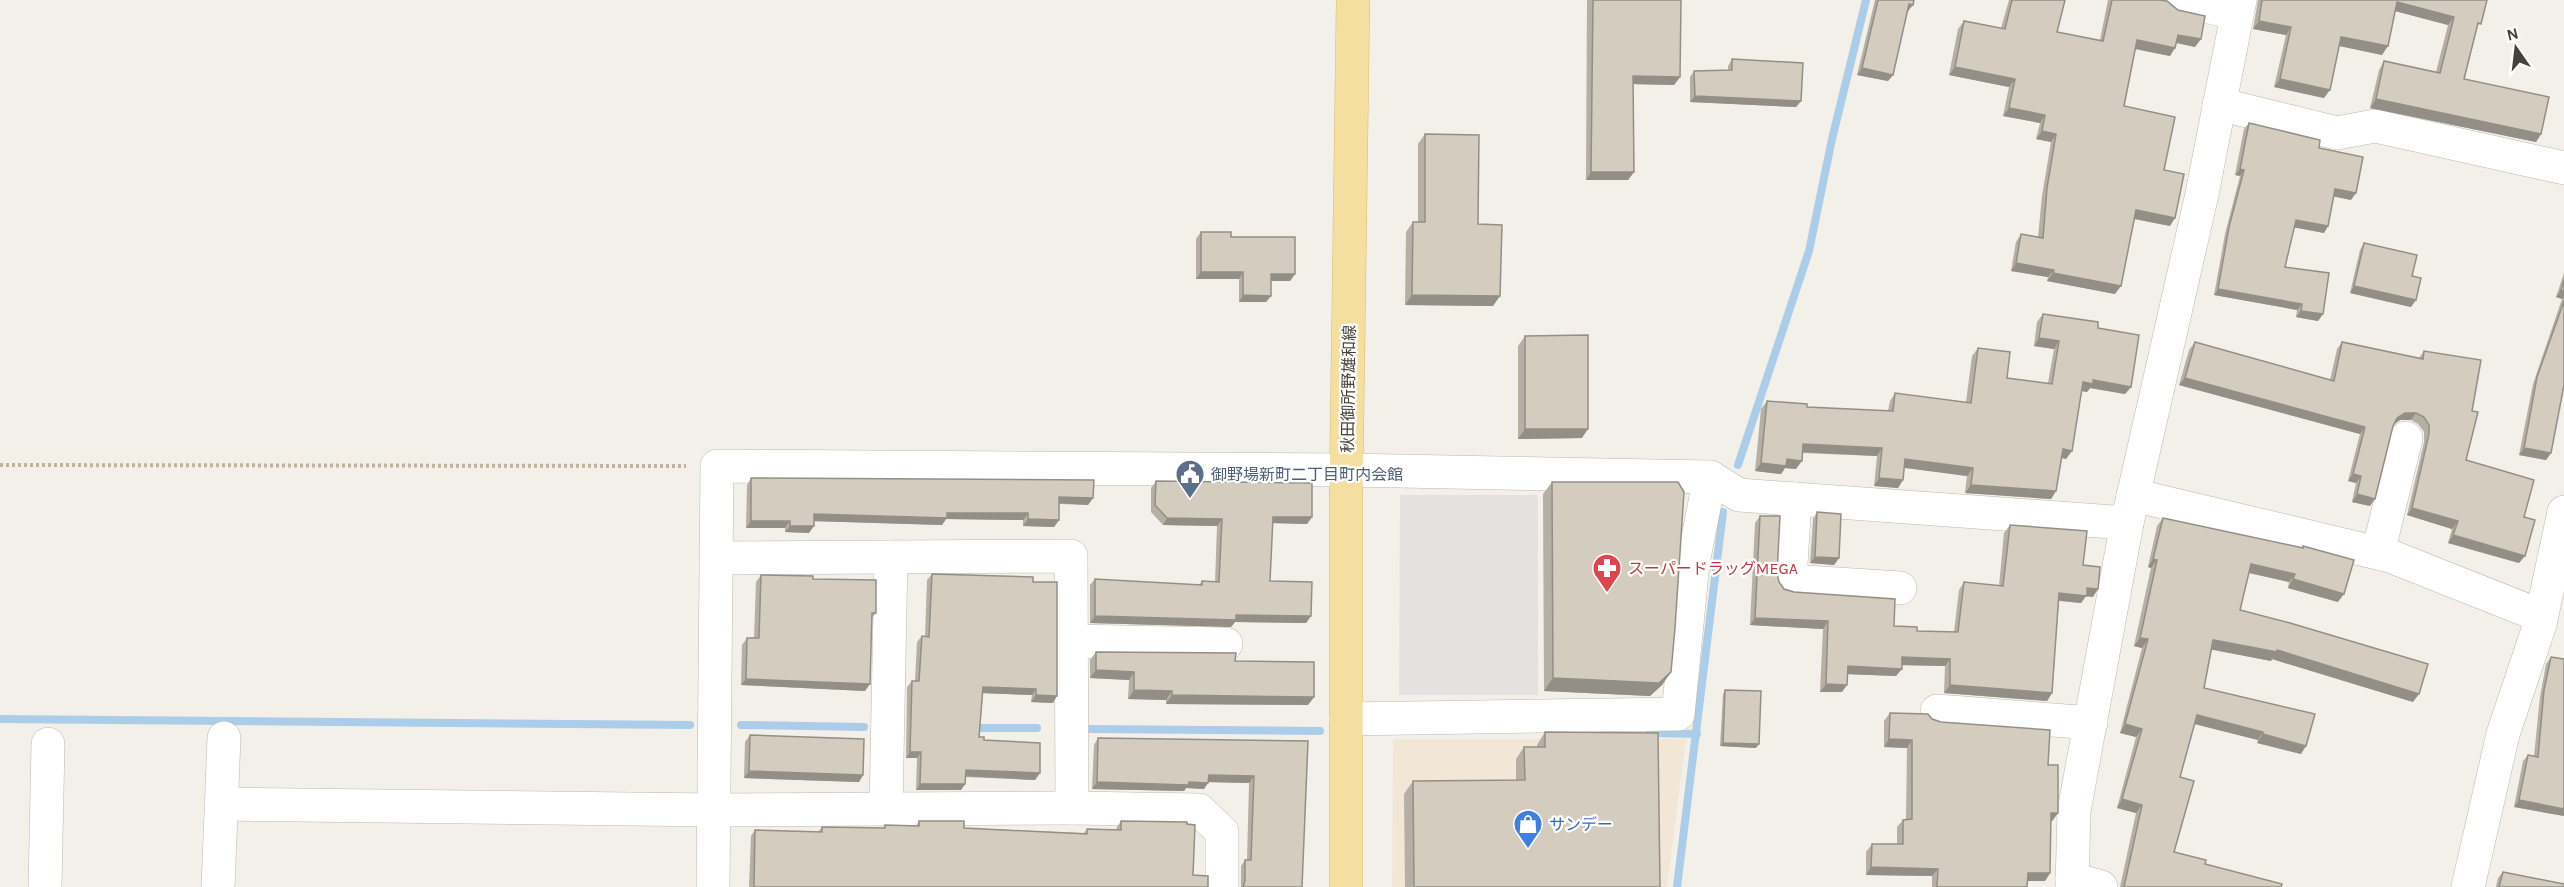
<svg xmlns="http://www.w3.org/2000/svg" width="2564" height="887" font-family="Karla,'Noto Sans JP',sans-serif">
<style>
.commercial{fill:#f2e7d6}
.parking{fill:#e4e2e0}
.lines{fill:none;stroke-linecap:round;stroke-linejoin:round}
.stream{stroke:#abcde9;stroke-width:8}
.minor-casing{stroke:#bdb8ac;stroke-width:34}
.major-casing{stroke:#d8bc71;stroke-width:34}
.path{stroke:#bdb39e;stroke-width:4;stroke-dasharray:3 3;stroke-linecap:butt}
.minor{stroke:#fff;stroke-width:33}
.major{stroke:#f4dfa0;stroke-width:33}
.wall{fill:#b5afa4}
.shaded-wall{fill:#948f86}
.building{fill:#d3ccbf;stroke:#948f86;stroke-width:1.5}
.labels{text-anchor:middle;stroke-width:4.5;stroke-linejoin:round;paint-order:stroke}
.street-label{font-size:16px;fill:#454038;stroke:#fff}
.service-label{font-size:16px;fill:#4e5e75;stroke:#fff;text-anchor:start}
.health-label{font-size:16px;fill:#be3a42;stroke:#fff;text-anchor:start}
.shop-label{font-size:16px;fill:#366cbe;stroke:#fff;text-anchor:start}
</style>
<rect width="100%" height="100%" fill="#f2f0e8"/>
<polygon class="commercial" points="1393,739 1686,739 1667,887 1392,887"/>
<polygon class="parking" points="1400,495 1538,495 1538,695 1399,695"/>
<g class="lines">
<g class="stream">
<polyline points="1738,465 1809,251 1832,139 1866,0"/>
<polyline points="0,719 690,725"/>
<polyline points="741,725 864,727"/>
<polyline points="969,728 1037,728"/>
<polyline points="1088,729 1320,731"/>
<polyline points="1650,733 1697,734"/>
<polyline points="1677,887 1723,512"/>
</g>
<g class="minor-casing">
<g id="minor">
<polyline points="2177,0 2237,13"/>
<polyline points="2219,104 2337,133 2375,126 2564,168"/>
<polyline points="2133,495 2390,556 2541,616"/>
<polyline points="1795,499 1790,581 1900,588"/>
<polyline points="2378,553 2406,438"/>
<polyline points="717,558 1071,556 1072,808 1199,810 1222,832 1222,887"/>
<polyline points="1071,641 1226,644"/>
<polyline points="1937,711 2091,723"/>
<polyline points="1346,719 1678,714 1693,563 1710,477"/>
<polyline points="221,804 714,810 1072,808"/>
<polyline points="886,809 891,557"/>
<polyline points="2072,879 2101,887"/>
<polyline points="45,887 48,744"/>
<polyline points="218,887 224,738"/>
<polyline points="713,887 717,466 1347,470 1710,477 1739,495 2127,523"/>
<polyline points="2072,887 2074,811 2127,523 2202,194 2240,0"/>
<polyline points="2468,887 2503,734 2540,624 2564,512"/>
</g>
</g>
<g class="major-casing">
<polyline id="major" points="1346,887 1346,494 1353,0"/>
</g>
<polyline class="path" points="0,465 686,466"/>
<use href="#minor" class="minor"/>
<use href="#major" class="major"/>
</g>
<g class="wall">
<polygon points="1587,0 1681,0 1680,77 1674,85 1633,84 1634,172 1628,180 1586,180"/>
<polygon points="1875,0 1914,0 1908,11 1907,11 1893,75 1888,81 1857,75"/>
<polygon points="2009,0 2065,0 2057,32 2100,40 2108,0 2160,0 2195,47 2176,43 2170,56 2135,49 2124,106 2164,170 2170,226 2134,219 2115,294 2047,281 2048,277 2011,271 2016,242 2021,234 2038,237 2042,196 2051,142 2036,139 2040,123 2003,116 2009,87 1949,75 1958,29 1964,21 2001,28"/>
<polygon points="2258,0 2487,0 2476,31 2464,79 2541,134 2536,142 2370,108 2379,70 2384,61 2436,72 2448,25 2395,11 2382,55 2339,46 2324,98 2274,87 2286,35 2253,29"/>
<polygon points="1732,59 1801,101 1796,107 1690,102 1690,77 1694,71 1728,70 1728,66"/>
<polygon points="2249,123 2319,148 2351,200 2334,196 2328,226 2324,233 2294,227 2285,267 2323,314 2318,321 2296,317 2297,310 2214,295 2225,234 2240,176 2235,175 2244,129"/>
<polygon points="1425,134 1478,224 1493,306 1405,305 1406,232 1413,222 1418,222 1418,144"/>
<polygon points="1201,232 1231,237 1295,274 1290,281 1271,281 1271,296 1266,302 1239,302 1239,279 1196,279 1196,239"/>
<polygon points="2364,243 2412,276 2411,307 2350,293 2360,250"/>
<polygon points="2564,273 2564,385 2551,453 2546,460 2519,455 2533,384 2562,299 2556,297"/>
<polygon points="2043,314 2098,328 2131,387 2125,394 2090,388 2087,392 2081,391 2066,459 2062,458 2056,491 2051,499 1965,493 1967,476 1904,468 1903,480 1898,488 1874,486 1877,456 1802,453 1796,469 1785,468 1781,474 1755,471 1761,409 1767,401 1807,407 1888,411 1890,401 1895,393 1966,402 1972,356 1978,348 2007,378 2048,383 2054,349 2034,346 2037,322"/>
<polygon points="1525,336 1582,438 1518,439 1518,346"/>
<polygon points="2195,342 2330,380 2337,349 2342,342 2419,358 2424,351 2472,411 2466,460 2524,517 2519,563 2448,543 2452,529 2407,515 2424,442 2424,432 2418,424 2411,420 2400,420 2394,424 2370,506 2352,502 2356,483 2348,481 2360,434 2179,385 2189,350"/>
<polygon points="751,478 1093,498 1088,505 1059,504 1059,520 1054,527 1023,526 1023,520 946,519 942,525 814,521 809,533 785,532 785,528 746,528 747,485"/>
<polygon points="1156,481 1312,517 1307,524 1272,523 1270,581 1311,616 1306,623 1235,622 1231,627 1090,623 1090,585 1095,579 1199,585 1202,581 1215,582 1217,526 1163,525 1151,512 1151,488"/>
<polygon points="1552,482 1671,672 1662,685 1650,696 1544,691 1543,494"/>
<polygon points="1817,512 1839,558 1834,565 1810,563 1813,519"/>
<polygon points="1760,516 1779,582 1784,589 1894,626 1917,631 1954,632 1959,590 1964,582 1999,586 2004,533 2010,525 2083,565 2093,597 2086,596 2081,603 2059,601 2052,693 2047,701 1944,693 1945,666 1902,665 1896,676 1848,674 1842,692 1820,692 1823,629 1750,625 1755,523"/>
<polygon points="2163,518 2302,548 2303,546 2338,602 2288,588 2289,582 2249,573 2240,610 2413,702 2272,659 2271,661 2212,649 2204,688 2301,754 2257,743 2258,740 2194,724 2180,777 2174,852 2205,864 2281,887 2120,887 2136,813 2117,808 2136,737 2120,733 2142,648 2134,646 2151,568 2148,567 2157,526"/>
<polygon points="932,574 1033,582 1053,703 1031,702 1032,695 983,693 979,737 1040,773 1035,780 965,777 965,784 961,790 916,790 917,758 906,758 907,687 912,681 915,681 917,642 922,636 925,636 927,580"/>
<polygon points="761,575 813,579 876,613 871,619 865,691 741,685 742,645 747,638 754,638 756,582"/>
<polygon points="1096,652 1235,661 1314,697 1308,705 1166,704 1166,700 1128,699 1129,680 1090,678 1090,660"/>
<polygon points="2551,657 2564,816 2514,807 2523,761 2528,755 2534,756 2540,697 2546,664"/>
<polygon points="1725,690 1756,748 1720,746 1723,694"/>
<polygon points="1890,713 1932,719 2048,765 2058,813 2052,821 2051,821 2050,873 2045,881 2027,881 2027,887 1932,887 1932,876 1866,875 1866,852 1872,844 1897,844 1897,827 1903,820 1906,820 1907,748 1884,747 1884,721"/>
<polygon points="1545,732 1660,887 1405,887 1404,794 1413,781 1516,780 1516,759 1524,747 1537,747 1537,745"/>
<polygon points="750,735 863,775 859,782 744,778 745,742"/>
<polygon points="1098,738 1308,741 1302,887 1241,887 1241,866 1245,860 1247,860 1249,783 1208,782 1204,789 1186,788 1184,791 1092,789 1094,745"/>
<polygon points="919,821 964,828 1084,833 1087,829 1116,830 1117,827 1121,821 1208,887 749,887 751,836 755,830 818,832 822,827 883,828 885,825 916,826"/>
<polygon points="2503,872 2564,887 2496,887 2498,878"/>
</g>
<g class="shaded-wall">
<polygon points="2397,2 2454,17 2448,25 2391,10"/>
<polygon points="1909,4 1913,5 1908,11 1904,10"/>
<polygon points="2259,21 2291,27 2286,35 2253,29"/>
<polygon points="2178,35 2201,39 2195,47 2173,42"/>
<polygon points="2341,37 2388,46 2382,55 2335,45"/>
<polygon points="2137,40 2175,48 2170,56 2131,48"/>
<polygon points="1955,67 2015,79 2009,87 1949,75"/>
<polygon points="1862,68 1893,75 1888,81 1857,75"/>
<polygon points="1633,76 1680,77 1674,85 1628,84"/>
<polygon points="2280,79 2330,90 2324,98 2274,87"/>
<polygon points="1695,96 1801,101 1796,107 1690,102"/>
<polygon points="2376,99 2541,134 2536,142 2370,108"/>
<polygon points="2009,108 2045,115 2040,123 2003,116"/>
<polygon points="2042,131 2056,134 2051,142 2036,139"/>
<polygon points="2240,169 2244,170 2240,176 2235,175"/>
<polygon points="1591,172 1634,172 1628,180 1586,180"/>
<polygon points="2335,189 2356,193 2351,200 2331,196"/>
<polygon points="2136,210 2175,218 2170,226 2130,218"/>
<polygon points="2296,220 2328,226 2324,233 2292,227"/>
<polygon points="2016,263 2054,270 2048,277 2011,271"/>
<polygon points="1201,272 1243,272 1239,279 1196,279"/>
<polygon points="2053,273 2121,286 2115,294 2047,281"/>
<polygon points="1271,274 1295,274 1290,281 1267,281"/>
<polygon points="2354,286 2416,300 2411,307 2350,293"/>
<polygon points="2218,289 2302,304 2297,310 2214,295"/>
<polygon points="2561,290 2564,291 2564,297 2562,299 2556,297"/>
<polygon points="1243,295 1271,296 1266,302 1239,302"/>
<polygon points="1412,295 1500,296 1493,306 1405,305"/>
<polygon points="2301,311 2323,314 2318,321 2296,317"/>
<polygon points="2039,338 2059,341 2054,349 2034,346"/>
<polygon points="2185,378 2365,427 2360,434 2179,385"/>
<polygon points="2093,380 2131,387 2125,394 2090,388 2087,392 2077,390 2083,382"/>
<polygon points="2405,413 2416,413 2411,420 2400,420 2392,426 2397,418"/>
<polygon points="1525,429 1588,429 1582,438 1518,439"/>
<polygon points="1803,444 1882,448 1877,456 1798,452"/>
<polygon points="2524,448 2551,453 2546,460 2519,455"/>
<polygon points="2063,449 2072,451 2066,459 2058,457"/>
<polygon points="1787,459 1802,461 1796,469 1785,468 1781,474 1755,471 1761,463"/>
<polygon points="1905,459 1973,468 1967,476 1900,467"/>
<polygon points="2353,474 2361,476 2356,483 2348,481"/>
<polygon points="1879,478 1903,480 1898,488 1874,486"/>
<polygon points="1971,485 2056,491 2051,499 1965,493"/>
<polygon points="2357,494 2375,499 2370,506 2352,502"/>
<polygon points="1059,497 1093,498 1088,505 1054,503"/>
<polygon points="2412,508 2458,521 2452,529 2407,515"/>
<polygon points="947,513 1028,513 1023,520 946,519 942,525 809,521 814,514"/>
<polygon points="1273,517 1312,517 1307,524 1268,523"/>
<polygon points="1167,518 1222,519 1217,526 1163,525"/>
<polygon points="1028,519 1059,520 1054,527 1023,526"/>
<polygon points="751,521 790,521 785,528 746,528"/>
<polygon points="790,526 814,526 809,533 785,532"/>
<polygon points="2453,535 2525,556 2519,563 2448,543"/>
<polygon points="1815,557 1839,558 1834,565 1810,563"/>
<polygon points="2153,559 2157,560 2151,568 2148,567"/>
<polygon points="2251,564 2295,574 2289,582 2245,572"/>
<polygon points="2293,579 2344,594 2338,602 2288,588"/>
<polygon points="2087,588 2098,589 2093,597 2086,596 2081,603 2054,600 2059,593"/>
<polygon points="1236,615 1311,616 1306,623 1235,622 1231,627 1090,623 1095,616"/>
<polygon points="1755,618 1828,621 1823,629 1750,625"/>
<polygon points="2140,638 2148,639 2142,648 2134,646"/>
<polygon points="2213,640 2277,650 2419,694 2413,702 2272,659 2271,661 2208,649"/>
<polygon points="1902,657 1950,659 1945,666 1897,665"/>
<polygon points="1848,666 1902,669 1896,676 1843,674"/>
<polygon points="1096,670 1134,672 1129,680 1090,678"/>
<polygon points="1671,672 1662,685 1650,696 1544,691 1553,678"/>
<polygon points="746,679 870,684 865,691 741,685"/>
<polygon points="1826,684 1847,685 1842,692 1820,692"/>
<polygon points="1950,685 2052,693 2047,701 1944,693"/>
<polygon points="983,687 1036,689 1032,695 979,693"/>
<polygon points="1134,690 1172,691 1166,700 1128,699"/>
<polygon points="1036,695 1057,696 1053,703 1031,702"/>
<polygon points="1172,695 1314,697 1308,705 1166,704"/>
<polygon points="2197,715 2263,732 2258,740 2191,723"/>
<polygon points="2125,724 2142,729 2136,737 2120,733"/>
<polygon points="2263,734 2306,746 2301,754 2257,743"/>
<polygon points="1889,739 1912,740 1907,748 1884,747"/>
<polygon points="1723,743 1759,744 1756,748 1720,746"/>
<polygon points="910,752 921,752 917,758 906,758"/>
<polygon points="966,770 1040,773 1035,780 961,776"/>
<polygon points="749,771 863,775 859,782 744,778"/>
<polygon points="1209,775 1254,776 1249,783 1204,782"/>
<polygon points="1097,782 1189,782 1208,783 1204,789 1186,788 1184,791 1092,789"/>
<polygon points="920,784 965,784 961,790 916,790"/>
<polygon points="2122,799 2142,805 2136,813 2117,808"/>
<polygon points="2519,800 2564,809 2564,816 2514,807"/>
<polygon points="2051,813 2058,813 2052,821 2046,821"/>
<polygon points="1871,867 1938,869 1932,876 1866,875"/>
<polygon points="2028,873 2050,873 2045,881 2022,881"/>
</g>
<g class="building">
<polygon points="1593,0 1681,0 1680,77 1633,76 1634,172 1591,172"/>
<polygon points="1878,0 1914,0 1913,5 1909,4 1893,75 1862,68"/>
<polygon points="2012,0 2065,0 2057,32 2103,41 2112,0 2160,0 2167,1 2178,10 2205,16 2201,39 2178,35 2175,48 2137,40 2124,106 2175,117 2164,170 2184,174 2175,218 2136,210 2121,286 2053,273 2054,270 2016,263 2021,234 2043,238 2047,188 2056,134 2042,131 2045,115 2009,108 2015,79 1955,67 1964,21 2005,29"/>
<polygon points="2262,0 2487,0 2481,24 2478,23 2464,79 2549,97 2541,134 2376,99 2384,61 2440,73 2454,17 2397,2 2388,46 2341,37 2330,90 2280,79 2291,27 2259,21"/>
<polygon points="1732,59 1803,63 1801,101 1695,96 1694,71 1732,70"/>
<polygon points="2249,123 2320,140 2319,148 2363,157 2356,193 2335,189 2328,226 2296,220 2285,267 2329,273 2323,314 2301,311 2302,304 2218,289 2229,227 2244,170 2240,169"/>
<polygon points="1425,134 1479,135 1478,224 1502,225 1500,296 1412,295 1413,222 1425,222"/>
<polygon points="1201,232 1231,232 1231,237 1295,237 1295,274 1271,274 1271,296 1243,295 1243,272 1201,272"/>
<polygon points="2364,243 2417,255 2412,276 2421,278 2416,300 2354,286"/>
<polygon points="2564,280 2564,291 2561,290"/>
<polygon points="2564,301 2564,385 2551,453 2524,448 2537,377"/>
<polygon points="2043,314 2098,322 2098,328 2139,335 2131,387 2093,380 2093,384 2083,382 2072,451 2063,449 2056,491 1971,485 1973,468 1905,459 1903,480 1879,478 1882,448 1803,444 1802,461 1787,459 1786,466 1761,463 1767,401 1807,404 1807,407 1893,411 1895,393 1971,403 1978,348 2010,352 2007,378 2052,384 2059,341 2039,338"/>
<polygon points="1588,335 1588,429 1525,429 1525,336"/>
<polygon points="2195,342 2334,381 2342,342 2423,359 2424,351 2481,360 2472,411 2478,412 2466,460 2534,480 2524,517 2535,520 2525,556 2453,535 2458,521 2412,508 2429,434 2429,425 2424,417 2416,413 2405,413 2397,418 2393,426 2375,499 2357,494 2361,476 2353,474 2365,427 2185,378"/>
<polygon points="751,478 1094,480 1093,498 1059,497 1059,520 1028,519 1028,513 947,513 947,518 814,514 814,526 790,526 790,521 751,521"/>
<polygon points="1156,481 1312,483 1312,517 1273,517 1270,581 1312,582 1311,616 1236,615 1236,620 1095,616 1095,579 1202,585 1202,581 1219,582 1222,519 1167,518 1155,505"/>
<polygon points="1552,482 1678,482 1684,492 1675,628 1671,672 1659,683 1553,678"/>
<polygon points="1817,512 1841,514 1839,558 1815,557"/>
<polygon points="1760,516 1780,516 1777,573 1779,582 1784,589 1794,592 1895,599 1894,626 1917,627 1917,631 1958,632 1964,582 2003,586 2010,525 2087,531 2083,565 2100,567 2098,589 2087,588 2087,596 2059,593 2052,693 1950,685 1950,659 1902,657 1902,669 1848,666 1847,685 1826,684 1828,621 1755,618"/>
<polygon points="2163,518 2303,548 2303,546 2354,560 2344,594 2293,579 2295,574 2251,564 2240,610 2290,623 2428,664 2419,694 2277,650 2277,652 2213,640 2204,688 2315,714 2306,746 2263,734 2263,732 2197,715 2180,777 2194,781 2174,852 2206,860 2205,864 2282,884 2281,887 2124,887 2142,805 2122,799 2142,729 2125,724 2148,639 2140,638 2157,560 2153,559"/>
<polygon points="932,574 1033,577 1033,582 1057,582 1057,696 1036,695 1036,689 983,687 979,737 984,737 984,740 1040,743 1040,773 966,770 965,784 920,784 921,752 910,752 912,681 919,681 922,636 929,637"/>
<polygon points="761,575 813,576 813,579 876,580 876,613 872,613 870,684 746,679 747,638 759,638"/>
<polygon points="1096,652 1236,653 1235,661 1314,662 1314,697 1172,695 1172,691 1134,690 1134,672 1096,670"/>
<polygon points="2551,657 2564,659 2564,809 2519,800 2528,755 2538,757 2544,690"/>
<polygon points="1725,690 1761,691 1759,744 1723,743"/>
<polygon points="1890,713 1928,714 1932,719 1941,722 2050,730 2048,765 2058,765 2058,813 2051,813 2050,873 2028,873 2027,887 1937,887 1938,869 1871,867 1872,844 1903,844 1903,820 1912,819 1912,740 1889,739"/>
<polygon points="1545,732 1658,733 1660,887 1414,887 1413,781 1525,780 1524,747 1545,747"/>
<polygon points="750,735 864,739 863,775 749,771"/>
<polygon points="1098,738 1308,741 1302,887 1243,887 1245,881 1245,860 1251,860 1254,776 1209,775 1208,783 1189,782 1188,785 1097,782"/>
<polygon points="919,821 964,821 964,828 1087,834 1087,829 1121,830 1121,821 1187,822 1187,824 1195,825 1193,875 1208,876 1208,887 754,887 755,830 822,832 822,827 885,828 885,825 919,826"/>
<polygon points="2503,872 2564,884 2564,887 2499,887"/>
</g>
<defs>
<g id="civic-pin" transform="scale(1.5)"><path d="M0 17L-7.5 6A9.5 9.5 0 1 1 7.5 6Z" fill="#5c6f8a" stroke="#fff"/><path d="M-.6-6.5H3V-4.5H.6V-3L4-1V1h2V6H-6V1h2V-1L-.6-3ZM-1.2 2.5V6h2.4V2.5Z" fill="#fff"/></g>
<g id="pharmacy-pin" transform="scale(1.5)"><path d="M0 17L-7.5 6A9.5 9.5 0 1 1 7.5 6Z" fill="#e0444e" stroke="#fff"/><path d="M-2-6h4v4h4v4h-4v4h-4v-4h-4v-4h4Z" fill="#fff"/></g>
<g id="shop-pin" transform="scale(1.5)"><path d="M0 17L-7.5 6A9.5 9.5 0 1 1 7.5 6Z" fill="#3f7fe0" stroke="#fff"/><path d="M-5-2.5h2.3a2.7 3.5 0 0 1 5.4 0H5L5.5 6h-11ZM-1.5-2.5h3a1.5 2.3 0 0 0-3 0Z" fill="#fff"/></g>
</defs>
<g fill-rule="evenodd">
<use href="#civic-pin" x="1190" y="474"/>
<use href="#pharmacy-pin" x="1607" y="568"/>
<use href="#shop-pin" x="1528" y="824"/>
</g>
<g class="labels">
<g class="street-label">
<text transform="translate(1348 389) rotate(-89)" y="6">秋田御所野雄和線</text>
</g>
<g class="service-label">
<text x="1211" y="480">御野場新町二丁目町内会館</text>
</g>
<g class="health-label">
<text x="1628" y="574">スーパードラッグMEGA</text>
</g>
<g class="shop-label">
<text x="1549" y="830">サンデー</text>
</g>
</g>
<g transform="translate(2516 48) rotate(346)" stroke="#ffffff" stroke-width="4.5" paint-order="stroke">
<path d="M0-4.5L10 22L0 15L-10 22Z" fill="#454038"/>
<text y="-9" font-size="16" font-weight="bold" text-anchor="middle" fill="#454038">N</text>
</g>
</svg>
